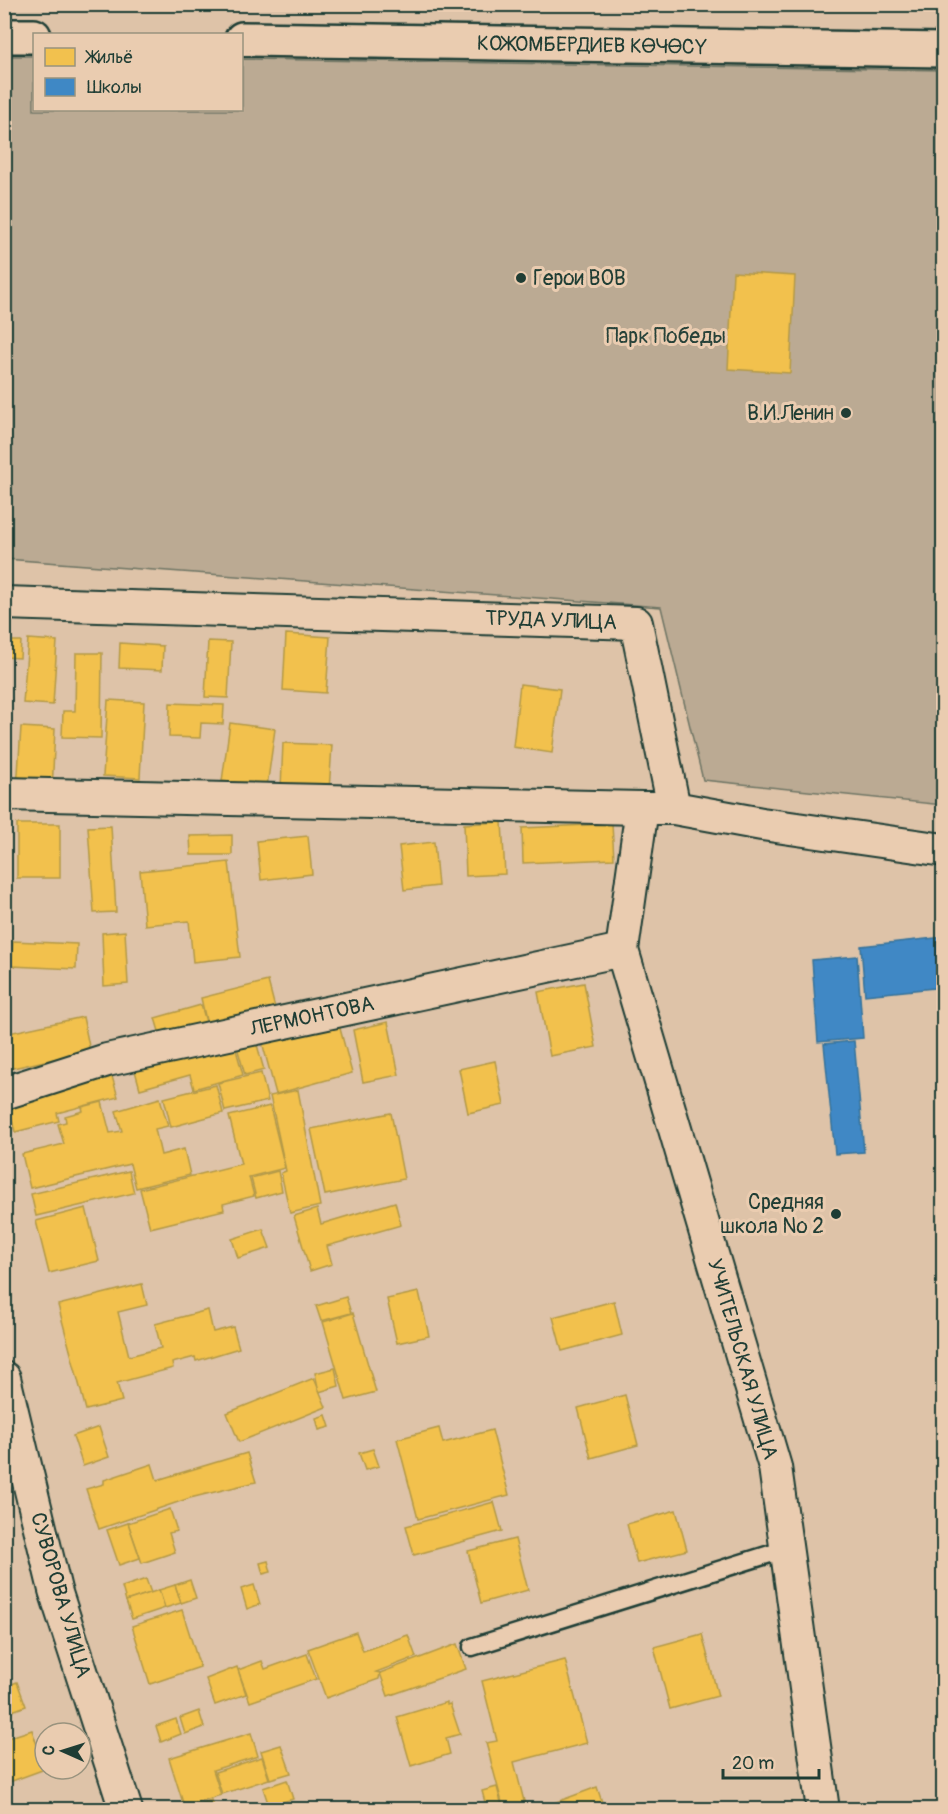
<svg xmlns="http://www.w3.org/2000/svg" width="948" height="1814" font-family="Pangolin,sans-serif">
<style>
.park{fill:#bbaa93;stroke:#6d7464;stroke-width:1.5}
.homes{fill:#f2c14e;stroke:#b39946;stroke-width:1.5}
.schools{fill:#3f88c5;stroke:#35729a;stroke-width:1.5}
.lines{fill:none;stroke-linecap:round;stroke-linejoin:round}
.service-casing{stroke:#1f3d34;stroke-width:21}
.minor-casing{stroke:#1f3d34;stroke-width:36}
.tertiary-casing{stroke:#1f3d34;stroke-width:38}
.service{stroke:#eaccb0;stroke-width:16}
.minor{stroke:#eaccb0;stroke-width:32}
.tertiary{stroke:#eaccb0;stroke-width:33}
.poi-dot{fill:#1f3d34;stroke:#eaccb0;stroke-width:2}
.labels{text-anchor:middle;stroke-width:6;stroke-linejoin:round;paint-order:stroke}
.street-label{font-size:21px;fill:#1f3d34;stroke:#eaccb0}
.poi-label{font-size:21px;fill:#1f3d34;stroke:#eaccb0;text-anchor:end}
.park-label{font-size:21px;fill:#274239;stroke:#eaccb0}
</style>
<rect width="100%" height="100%" fill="#dec3a8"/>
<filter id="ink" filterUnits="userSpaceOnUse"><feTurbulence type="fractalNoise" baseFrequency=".0167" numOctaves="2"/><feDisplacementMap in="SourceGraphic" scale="12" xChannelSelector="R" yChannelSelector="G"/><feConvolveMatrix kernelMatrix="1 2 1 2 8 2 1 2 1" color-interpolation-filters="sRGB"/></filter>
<g filter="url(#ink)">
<polygon class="park" points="4,56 34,56 34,110 242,110 242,59 943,70 943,805 703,780 661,607 5,559"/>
<g class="homes">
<polygon points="733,272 795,276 790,373 728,369"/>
<polygon points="286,634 330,637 326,693 283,690"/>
<polygon points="28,639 57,641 53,705 23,703"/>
<polygon points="4,641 21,641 20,658 4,657"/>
<polygon points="208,641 231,642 228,698 205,697"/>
<polygon points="120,643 163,646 162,670 119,668"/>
<polygon points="76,653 102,653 101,738 62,737 63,711 75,711"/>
<polygon points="520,684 560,689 552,753 513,747"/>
<polygon points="108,700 144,702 140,778 103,776"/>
<polygon points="170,703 224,705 223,724 201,723 200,738 169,737"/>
<polygon points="230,723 275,729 267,787 222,781"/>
<polygon points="21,727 55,729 52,791 17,789"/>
<polygon points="283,743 332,745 329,791 281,788"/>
<polygon points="502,822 505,874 466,876 464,824"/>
<rect x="17" y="824" width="43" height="54"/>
<polygon points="612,824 614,859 523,863 522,828"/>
<polygon points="111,826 116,912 94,913 88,827"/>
<polygon points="232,835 232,855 191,855 190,836"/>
<polygon points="308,836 312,874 261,880 257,841"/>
<polygon points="434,842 438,886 404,890 399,846"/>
<polygon points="229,862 240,957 193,962 189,921 145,925 140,871"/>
<polygon points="125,931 128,984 104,986 102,933"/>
<polygon points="13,941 77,944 76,969 11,966"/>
<polygon points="268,981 275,1008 207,1025 201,998"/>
<polygon points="584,983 596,1047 550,1056 538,992"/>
<polygon points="201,1005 207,1025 161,1038 155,1018"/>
<polygon points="83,1017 90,1051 4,1070 4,1034"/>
<polygon points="338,1021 352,1073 276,1094 262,1042"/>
<polygon points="388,1022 399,1075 363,1082 353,1030"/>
<polygon points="254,1034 264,1070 245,1075 235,1040"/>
<polygon points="233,1039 243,1075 194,1089 190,1075 140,1089 134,1067"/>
<polygon points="495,1061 504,1105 468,1113 459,1069"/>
<polygon points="111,1073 118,1097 57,1113 59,1121 15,1132 8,1104 82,1085 81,1081"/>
<polygon points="261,1073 268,1101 225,1111 218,1083"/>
<polygon points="216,1085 223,1113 171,1127 164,1098"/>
<polygon points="298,1090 320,1206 290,1213 281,1173 286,1171 270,1096"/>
<polygon points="160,1098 168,1126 155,1129 161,1155 184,1149 190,1175 136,1188 130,1164 30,1188 22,1154 64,1144 58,1124 66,1122 65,1116 83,1111 82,1107 102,1102 110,1133 122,1131 116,1111"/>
<polygon points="270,1106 285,1168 249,1177 254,1196 223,1204 224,1210 150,1228 140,1189 241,1164 229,1116"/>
<polygon points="391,1113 404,1179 325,1195 311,1129"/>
<polygon points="129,1171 134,1193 36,1216 31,1194"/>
<polygon points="278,1171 282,1191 256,1198 251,1178"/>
<polygon points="395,1202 401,1225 327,1246 332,1264 310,1271 294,1216 317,1209 321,1224"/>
<polygon points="86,1208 99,1261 49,1273 36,1221"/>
<polygon points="263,1229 270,1248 238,1258 232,1239"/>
<polygon points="142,1284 147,1305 118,1312 129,1356 161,1348 155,1324 208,1310 213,1332 233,1327 239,1348 196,1361 195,1357 172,1363 173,1368 117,1383 122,1401 86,1410 58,1305"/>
<polygon points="419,1292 429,1336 397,1343 387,1299"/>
<polygon points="346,1297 351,1313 321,1321 316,1306"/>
<polygon points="614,1301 622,1335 562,1351 553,1317"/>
<polygon points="353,1313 376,1392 346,1400 323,1322"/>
<polygon points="335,1368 339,1386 319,1392 315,1373"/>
<polygon points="314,1378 326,1407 239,1442 227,1413"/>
<polygon points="625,1395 638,1445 591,1458 578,1408"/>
<polygon points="326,1415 330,1427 319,1430 316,1418"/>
<polygon points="99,1427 109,1457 83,1466 73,1436"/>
<polygon points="439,1428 443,1443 492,1430 509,1495 418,1519 397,1439"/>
<polygon points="373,1449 379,1466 365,1470 359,1453"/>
<polygon points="247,1453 256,1482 190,1498 99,1529 86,1489 104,1484 104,1480 152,1464 157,1480"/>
<polygon points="494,1502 502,1531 414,1555 406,1526"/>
<polygon points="170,1509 177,1531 169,1533 175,1552 142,1563 128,1523"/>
<polygon points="676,1510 687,1550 637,1563 627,1524"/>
<polygon points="128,1523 140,1558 119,1565 107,1530"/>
<polygon points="515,1539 528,1590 481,1603 468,1551"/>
<polygon points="268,1561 271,1572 263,1574 260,1563"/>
<polygon points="146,1579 151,1593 126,1601 122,1587"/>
<polygon points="190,1580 196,1598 181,1603 175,1585"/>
<polygon points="175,1585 181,1603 165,1608 159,1590"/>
<polygon points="254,1585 260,1604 247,1609 241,1589"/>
<polygon points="159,1590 165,1608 132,1619 126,1601"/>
<polygon points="182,1610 200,1667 150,1684 132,1626"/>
<polygon points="356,1632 363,1651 408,1635 416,1657 376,1672 380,1673 379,1679 326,1698 308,1649"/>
<polygon points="702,1634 718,1696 670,1709 654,1647"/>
<polygon points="457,1644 466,1669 388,1696 380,1673"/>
<polygon points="307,1654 316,1679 250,1702 238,1670 262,1661 265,1669"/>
<polygon points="565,1660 587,1743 514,1762 525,1805 504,1810 486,1743 497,1741 482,1681"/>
<polygon points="237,1667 246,1694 215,1705 206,1679"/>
<polygon points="17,1682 26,1706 4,1714 4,1687"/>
<polygon points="447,1702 447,1705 450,1704 460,1734 446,1738 450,1754 411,1766 397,1717"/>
<polygon points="199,1711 204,1727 185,1734 180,1718"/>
<polygon points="176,1719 181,1734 161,1742 156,1726"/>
<polygon points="32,1730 45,1769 4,1784 4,1739"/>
<polygon points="251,1733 258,1756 213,1770 221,1795 184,1806 169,1758"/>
<polygon points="281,1745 291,1773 270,1779 261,1751"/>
<polygon points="262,1757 269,1779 222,1794 215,1772"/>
<polygon points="287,1780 293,1799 269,1806 263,1788"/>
<polygon points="497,1787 503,1810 487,1810 482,1791"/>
<polygon points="597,1787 603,1805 590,1810 535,1810"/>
<polygon points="211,1800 214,1810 184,1810 183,1809"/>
</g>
<g class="schools">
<polygon points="944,937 944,987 865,995 861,946"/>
<polygon points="857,956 863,1038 818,1042 812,960"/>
<polygon points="854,1041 864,1152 835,1154 824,1044"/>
</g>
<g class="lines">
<g class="service-casing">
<polyline id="service" points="472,1647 786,1549"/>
</g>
<g class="minor-casing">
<g id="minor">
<polyline points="4,603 636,623 674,808 762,824 944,850"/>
<polyline points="4,794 642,808"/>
<polyline points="674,808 642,808 622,950 775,1467 823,1810"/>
<polyline points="4,1093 107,1060 622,950"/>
<polyline points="4,1378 55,1590 126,1810"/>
</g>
</g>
<g class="tertiary-casing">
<g id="tertiary">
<polyline points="4,36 34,36"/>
<polyline points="242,39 944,50"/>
</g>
</g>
<use href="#service" class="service"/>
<use href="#minor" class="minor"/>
<use href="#tertiary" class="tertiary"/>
</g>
</g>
<g class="poi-dot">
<circle cx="521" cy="278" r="6"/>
<circle cx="846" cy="413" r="6"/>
<circle cx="836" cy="1214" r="6"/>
</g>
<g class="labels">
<g class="street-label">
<text transform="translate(592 45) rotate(1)" y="7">КОЖОМБЕРДИЕВ КӨЧӨСҮ</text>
<text transform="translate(551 620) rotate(2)" y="7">ТРУДА УЛИЦА</text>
<text transform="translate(312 1016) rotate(-12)" y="7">ЛЕРМОНТОВА</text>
<text transform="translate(743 1359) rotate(74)" y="7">УЧИТЕЛЬСКАЯ УЛИЦА</text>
<text transform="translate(61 1595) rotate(74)" y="7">СУВОРОВА УЛИЦА</text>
</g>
<g class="poi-label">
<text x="533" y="285" text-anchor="start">Герои ВОВ</text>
<text x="834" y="420">В.И.Ленин</text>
<text x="824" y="1209">Средняя<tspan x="824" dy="24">школа № 2</tspan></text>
</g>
<g class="park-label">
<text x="666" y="343">Парк Победы</text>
</g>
</g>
<rect width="948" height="1814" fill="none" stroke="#eaccb0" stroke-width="24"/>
<rect x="12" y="12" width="924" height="1790" fill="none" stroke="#1f3d34" stroke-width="2" filter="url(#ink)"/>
<rect x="33" y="33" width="210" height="78" fill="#eaccb0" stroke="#99937e" stroke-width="1.5"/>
<rect x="45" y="48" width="30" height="18" fill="#f2c14e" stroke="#99937e" stroke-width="1.5"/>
<text x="87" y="63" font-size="18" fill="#1f3d34">Жильё</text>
<rect x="45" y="78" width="30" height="18" fill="#3f88c5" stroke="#99937e" stroke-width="1.5"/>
<text x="87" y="93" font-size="18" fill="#1f3d34">Школы</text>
<g transform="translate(63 1751) rotate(273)"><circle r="28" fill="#eaccb0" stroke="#99937e" stroke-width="1.5"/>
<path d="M0-4.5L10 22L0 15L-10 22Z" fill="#1f3d34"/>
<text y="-9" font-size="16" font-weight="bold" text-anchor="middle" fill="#1f3d34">С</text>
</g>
<path d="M723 1769v9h96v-9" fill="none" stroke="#1f3d34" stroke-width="3"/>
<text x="732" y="1769" font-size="18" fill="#1f3d34" stroke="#eaccb0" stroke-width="4.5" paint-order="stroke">20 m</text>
</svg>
